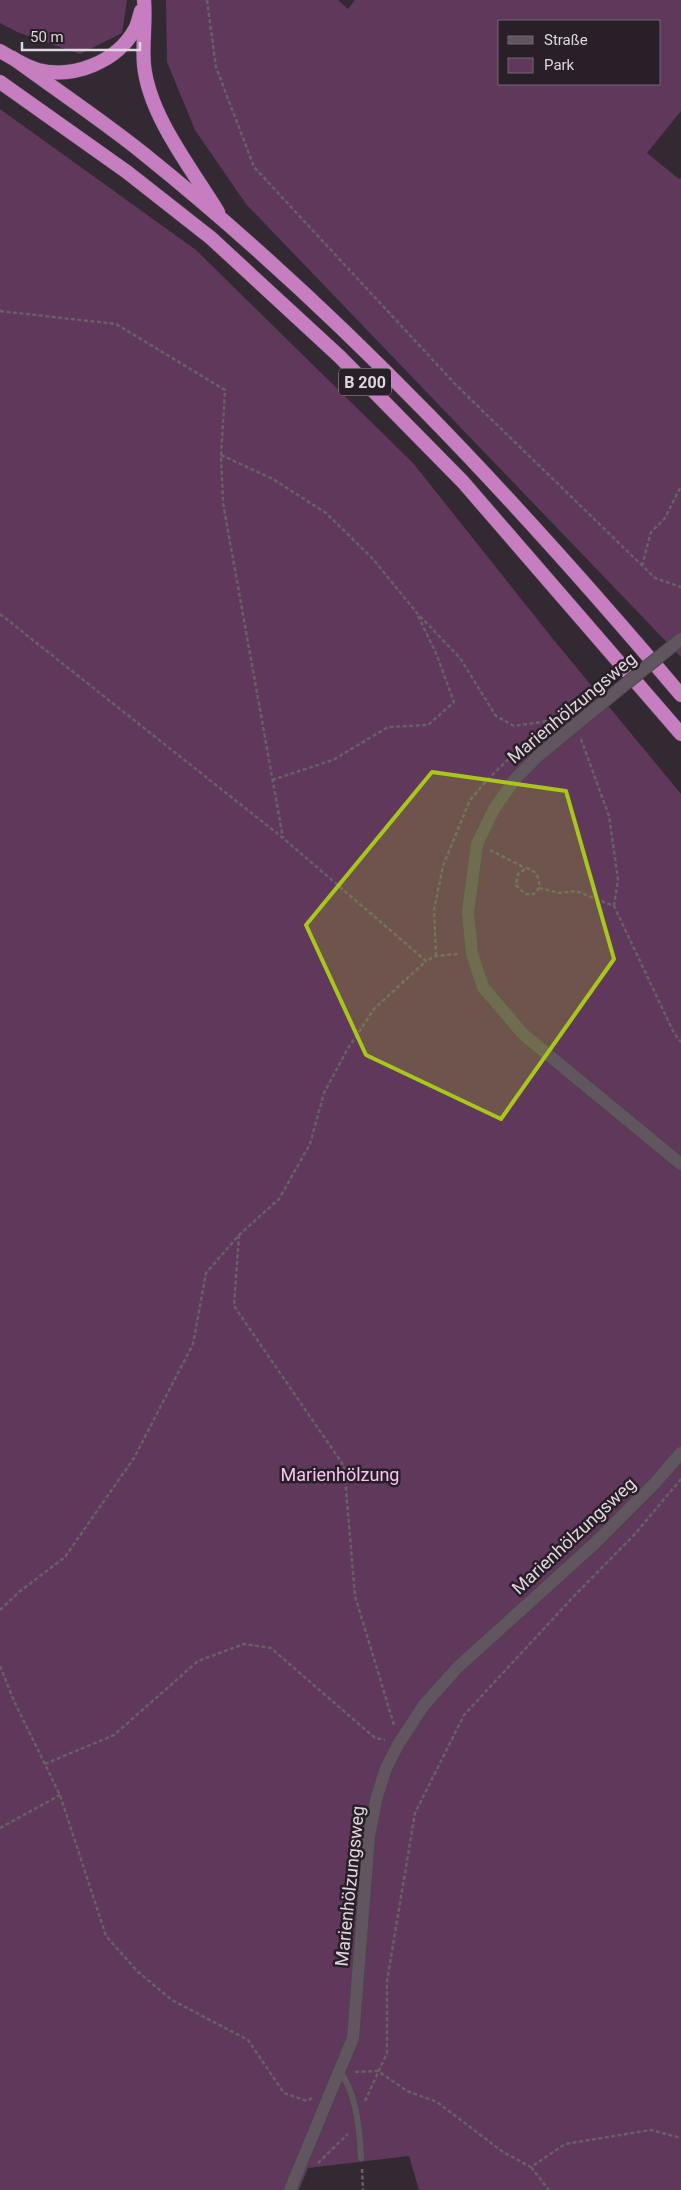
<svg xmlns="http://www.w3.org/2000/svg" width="681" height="2190" font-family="Roboto,sans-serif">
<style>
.green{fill:#5f385b;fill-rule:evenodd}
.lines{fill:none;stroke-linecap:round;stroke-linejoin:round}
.service-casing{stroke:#4e444c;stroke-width:8}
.minor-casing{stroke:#4e444c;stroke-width:14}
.trunk-casing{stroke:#4e444c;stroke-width:15}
.path{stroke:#685f67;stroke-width:2.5;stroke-dasharray:4 2.5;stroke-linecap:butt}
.service{stroke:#615660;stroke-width:6}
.minor{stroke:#615660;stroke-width:12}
.trunk{stroke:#c67ec0;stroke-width:14}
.minor-bridge-casing{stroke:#4e444c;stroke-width:14;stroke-linecap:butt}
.minor-bridge{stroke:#615660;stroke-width:12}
.marked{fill:#a9c71b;fill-opacity:0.2;stroke:#a9c71b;stroke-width:4;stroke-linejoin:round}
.labels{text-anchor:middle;stroke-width:5;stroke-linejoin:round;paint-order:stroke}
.shield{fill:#291f28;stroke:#a8a0a7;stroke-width:1}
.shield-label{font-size:16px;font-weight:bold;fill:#ded7dd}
.street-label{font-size:18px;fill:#ded7dd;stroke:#291f28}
.park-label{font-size:18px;fill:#fac3f3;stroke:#291f28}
</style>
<rect width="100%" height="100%" fill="#332932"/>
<g class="green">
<polygon points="0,0 127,0 122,33 80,54 17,32 0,23"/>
<path d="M166 0H338L348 9 355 0H681V111L647 153 679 179 681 178V657L246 204 195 130 167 62ZM500 21H660V84H500Z"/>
<polygon points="0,109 196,250 413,463 553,639 681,794 681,2190 419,2190 409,2156 308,2168 299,2190 0,2190"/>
</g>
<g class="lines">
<g class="service-casing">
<path id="service" d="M340 2072C357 2093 360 2132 361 2158"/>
</g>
<g class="minor-casing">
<g id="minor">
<polyline points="596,708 539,755 515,779 494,809 477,844 468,912 472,954 483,987 523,1034 681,1164"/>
<polyline points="290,2190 353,2038 369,1836 376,1800 386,1768 399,1743 424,1705 458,1667 593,1545 654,1484 681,1453"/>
</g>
</g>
<g class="trunk-casing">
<g id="trunk">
<path d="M144 0C146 22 142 44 144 65 149 116 192 169 218 212"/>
<path d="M0 51C12 58 25 66 38 70 73 79 117 62 135 29 138 24 139 17 141 11"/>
<path d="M13 58C56 90 102 120 144 154 343 314 517 501 681 695"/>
<polyline points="0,82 127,172 211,238 340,357 463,482 681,734"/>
</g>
</g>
<g class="path">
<polyline points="207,0 216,67 254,167 457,386 655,578 681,587"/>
<polyline points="0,311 116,324 225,390 221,455 223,503 283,838"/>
<polyline points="221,455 273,479 326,513 373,559 417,613 460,658 496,716 514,726 548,721 554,726"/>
<polyline points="642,566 651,532 665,518 681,486"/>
<polyline points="0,614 283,838 426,961 436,956 458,954"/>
<polyline points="581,739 609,816 618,879 614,906"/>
<polyline points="272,780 333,760 388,727 428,725 454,702 436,653 418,616"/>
<polyline points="490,850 525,868"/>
<path d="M526 868C536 870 540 878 539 888L534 894H525L516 885 518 874Z"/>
<polyline points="539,888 559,893 576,891 614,906 674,1033 681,1042"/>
<polyline points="436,956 434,910 443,866 470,800 488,779 548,721"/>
<polyline points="239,1235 234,1306 344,1466 355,1596 394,1725"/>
<polyline points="0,1610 19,1592 65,1557 134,1458 193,1344 206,1273 239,1235 279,1199 310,1144 324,1093 347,1050 374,1009 426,961"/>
<polyline points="0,1666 14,1701 60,1795 106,1936 138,1972 172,2000 248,2040 284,2093 307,2101 312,2098"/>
<polyline points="45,1764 114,1735 198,1661 244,1644 271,1648 375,1738 385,1740"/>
<polyline points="0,1828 60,1795"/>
<polyline points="355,2072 378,2071 407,2091 437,2102 503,2152 531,2167 565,2144 651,2130 681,2138"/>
<polyline points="365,2101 387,2053 387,1981 415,1813 464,1715 575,1595 635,1534 681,1479"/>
<polyline points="318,2163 348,2134"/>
<polyline points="531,2167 549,2190"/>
<polyline points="362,2169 363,2190"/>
</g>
<use href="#service" class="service"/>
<use href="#minor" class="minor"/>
<use href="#trunk" class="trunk"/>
<g class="minor-bridge-casing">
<polyline id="minor-bridge" points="596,708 681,639"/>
</g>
<use href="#minor-bridge" class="minor-bridge"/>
</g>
<path class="marked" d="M432 772 566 791 614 959 501 1119 366 1055 306 925Z"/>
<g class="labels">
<rect class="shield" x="339" y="368.5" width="52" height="27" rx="4"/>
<g class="shield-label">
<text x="365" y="388">B 200</text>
</g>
<g class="street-label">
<text transform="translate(572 708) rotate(-40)" y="6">Marienhölzungsweg</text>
<text transform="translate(574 1536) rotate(-43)" y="6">Marienhölzungsweg</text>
<text transform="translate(350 1886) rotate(-84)" y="6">Marienhölzungsweg</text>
</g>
<g class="park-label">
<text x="340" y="1481">Marienhölzung</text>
</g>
</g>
<rect x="498" y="20" width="162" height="65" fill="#291f28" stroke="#716970"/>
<rect x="508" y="36" width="25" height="8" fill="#615660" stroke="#716970"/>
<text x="544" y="45" font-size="15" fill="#ded7dd">Straße</text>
<rect x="508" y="58" width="25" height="15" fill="#5f385b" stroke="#716970"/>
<text x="544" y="70" font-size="15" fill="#ded7dd">Park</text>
<path d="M22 42v8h118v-8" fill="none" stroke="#ded7dd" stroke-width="2.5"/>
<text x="30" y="42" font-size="15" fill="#ded7dd" stroke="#291f28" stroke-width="4" paint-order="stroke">50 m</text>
</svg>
